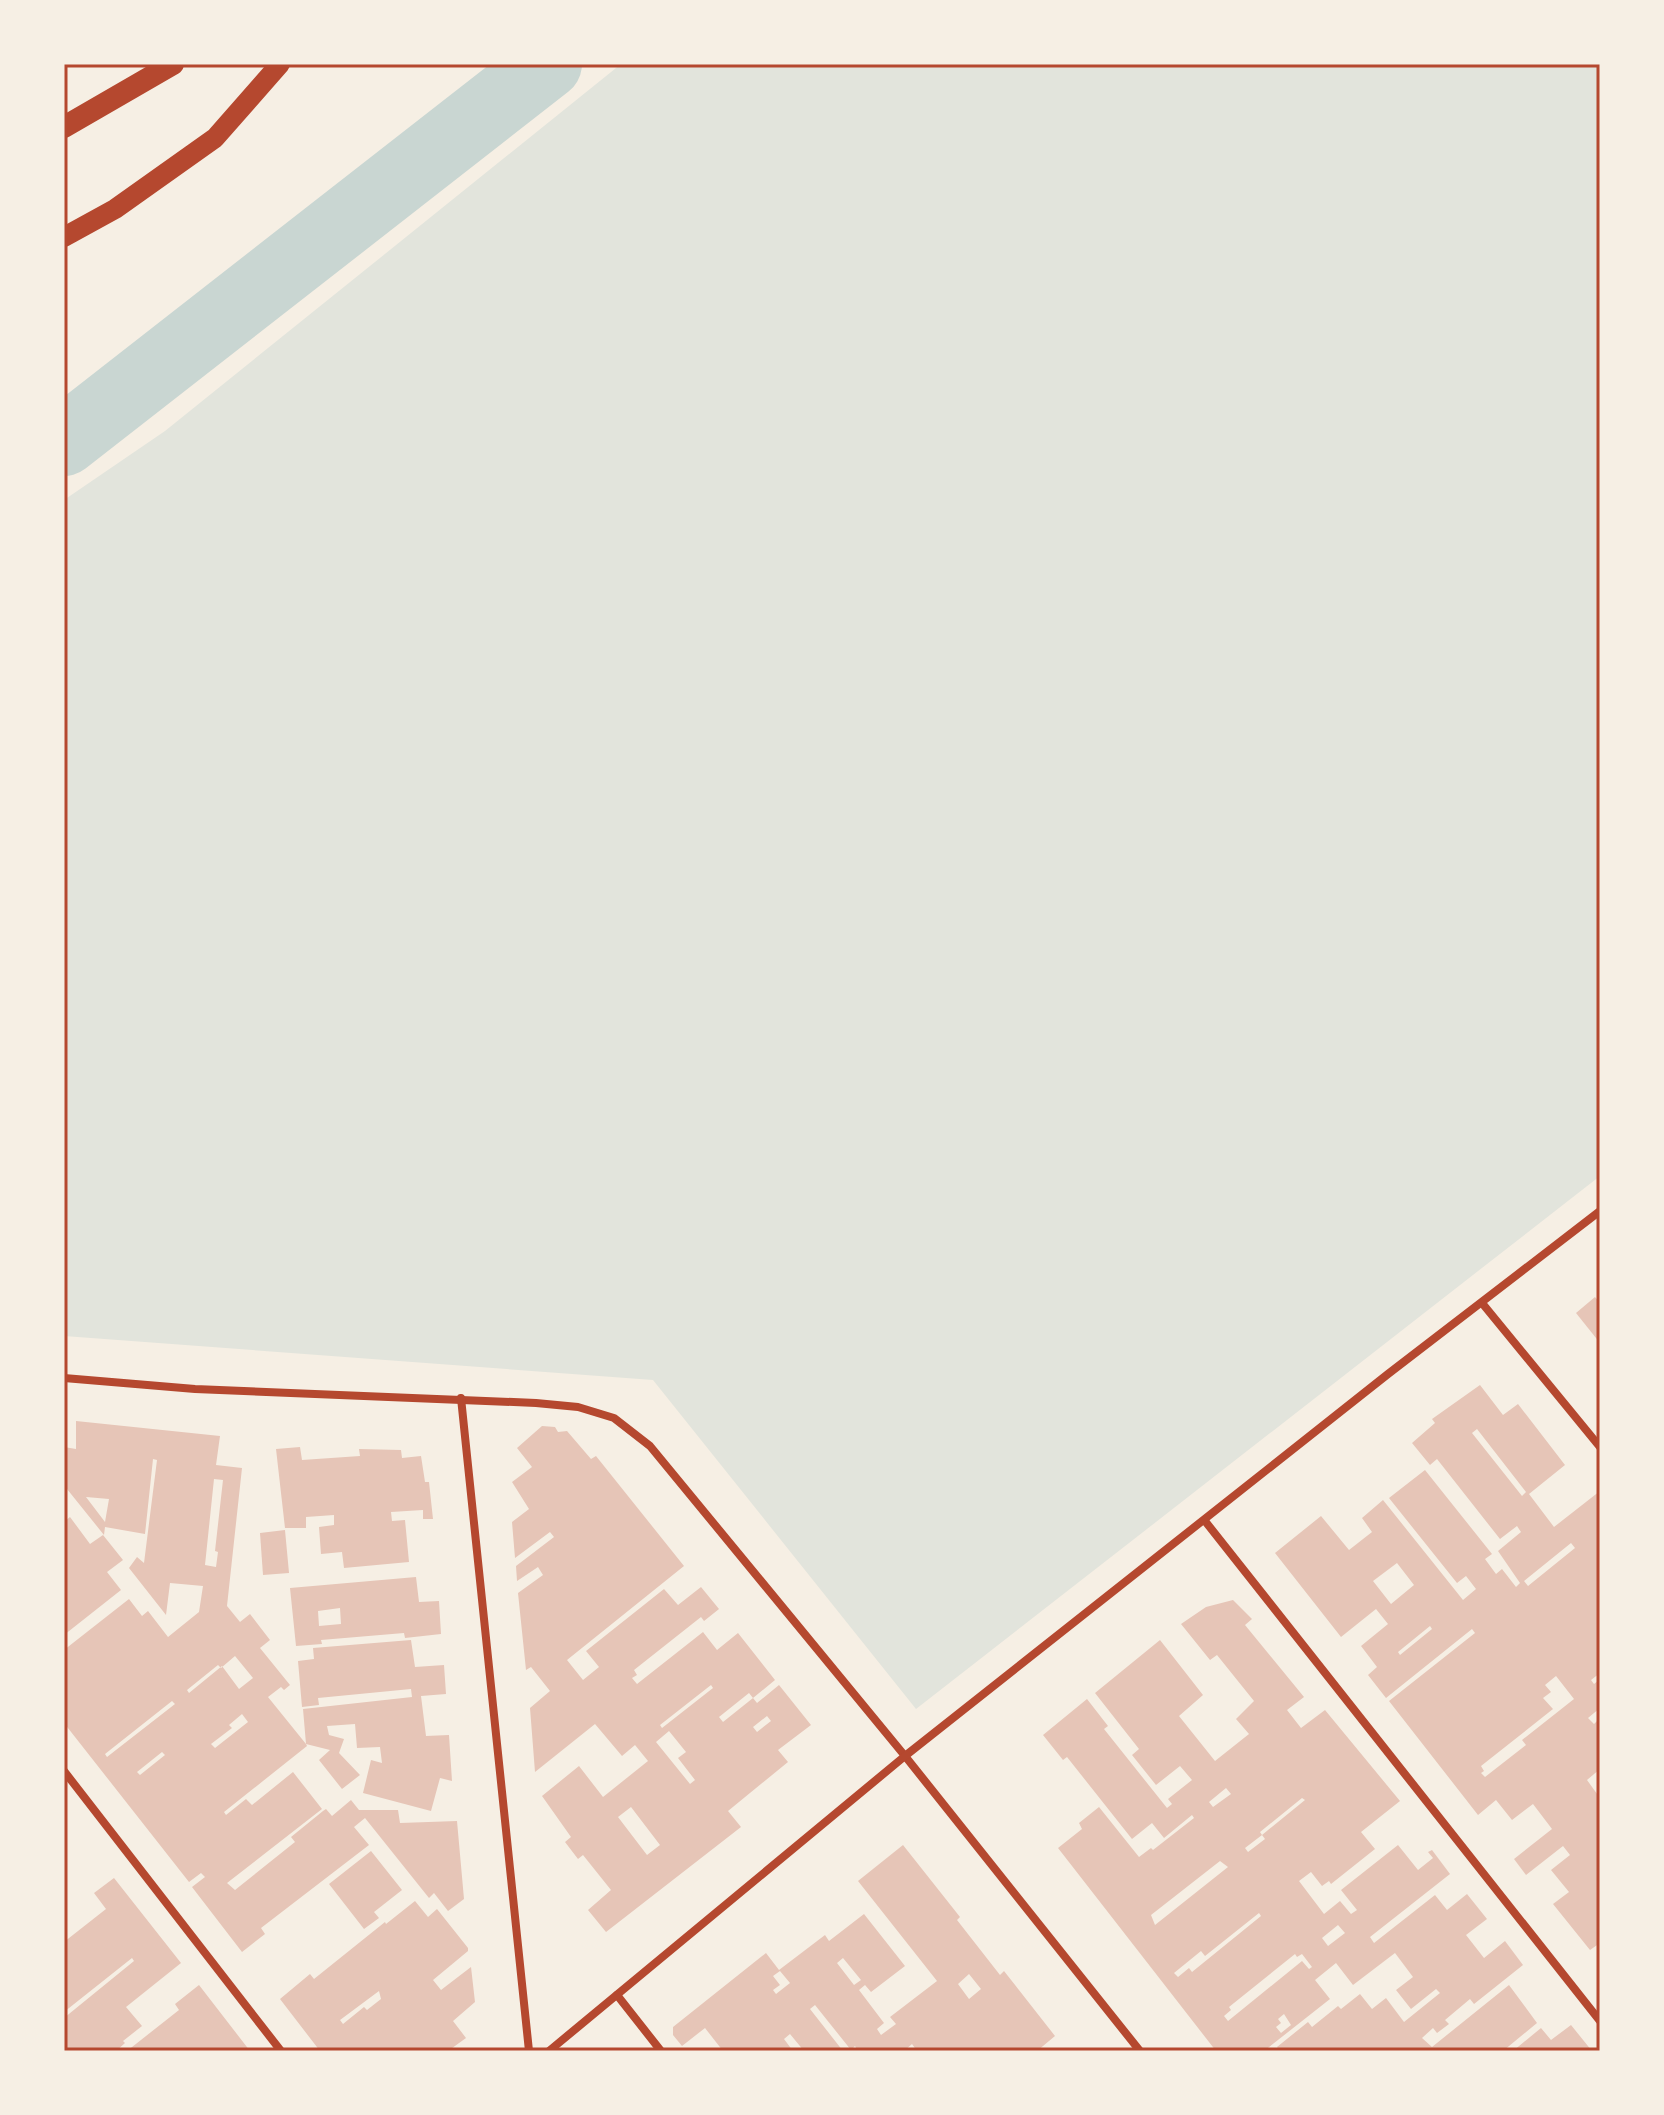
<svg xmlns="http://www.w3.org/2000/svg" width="1664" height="2115" font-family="'Asap Condensed',sans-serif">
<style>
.green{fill:#e2e4dc}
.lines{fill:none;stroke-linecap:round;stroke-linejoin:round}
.river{stroke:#c9d6d2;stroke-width:70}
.building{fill:#e6c5b7;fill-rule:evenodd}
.minor{stroke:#b5482f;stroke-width:8}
.primary{stroke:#b5482f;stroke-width:20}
.trunk{stroke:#b5482f;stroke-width:22}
.neatline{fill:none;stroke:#b5482f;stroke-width:3}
</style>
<rect width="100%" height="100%" fill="#f6efe4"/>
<polygon class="green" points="621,64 1600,64 1600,1176 916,1709 653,1380 64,1336 64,500 165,431"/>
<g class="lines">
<polyline class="river" points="64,441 547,64"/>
</g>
<g class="building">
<polygon points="1595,1297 1600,1303 1600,1343 1576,1313"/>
<path d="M1480 1385 1503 1415 1518 1404 1565 1465 1529 1494 1554 1527 1600 1491V1673L1591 1680 1594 1684 1600 1679V1708L1588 1718 1594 1724 1600 1718V1769L1587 1780 1600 1798V1943L1590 1950 1553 1904 1569 1892 1551 1870 1570 1855 1563 1846 1526 1875 1514 1859 1552 1829 1533 1804 1512 1820 1496 1800 1478 1815 1389 1701 1475 1633 1472 1629 1386 1698 1368 1675 1377 1667 1361 1646 1388 1624 1376 1609 1341 1637 1275 1553 1321 1516 1349 1550 1372 1532 1362 1518 1383 1500 1463 1600 1476 1589 1466 1576 1457 1583 1389 1498 1425 1470 1492 1554 1485 1559 1496 1574 1502 1569 1516 1587 1520 1583 1498 1551 1521 1532 1517 1526 1500 1539 1437 1459 1430 1465 1412 1443 1435 1423 1432 1419ZM1477 1429 1526 1492 1522 1496 1472 1433ZM1571 1543 1575 1548 1528 1586 1524 1581ZM1397 1563 1414 1585 1391 1604 1373 1581ZM1430 1626 1432 1629 1400 1655 1398 1652ZM1556 1676 1574 1699 1522 1740 1526 1745 1485 1777 1481 1773 1484 1771 1481 1766 1553 1709 1543 1698 1551 1692 1545 1685Z"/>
<path d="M76 1421 220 1436 216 1465 242 1468 227 1606 240 1622 250 1614 270 1640 260 1648 290 1685 284 1690 281 1687 268 1697 306 1744 303 1709 412 1697 411 1689 318 1698 319 1705 302 1707 298 1661 314 1659 313 1648 411 1640 415 1667 444 1665 446 1694 421 1696 426 1736 449 1735 452 1781 440 1778 431 1811 363 1793 371 1760 382 1763 380 1747 357 1748 355 1724 327 1726 329 1735 344 1739 339 1753 360 1775 342 1789 319 1760 330 1750 306 1744 307 1746 224 1812 226 1815 246 1799 252 1805 293 1772 322 1809 227 1883 235 1890 295 1842 291 1837 323 1811 326 1809 332 1816 351 1800 359 1810H398L400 1823 457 1821 464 1899 448 1911 434 1893 429 1898 365 1818 354 1827 369 1845 261 1928 265 1934 242 1952 192 1887 205 1877 201 1873 189 1882 64 1723V1650L129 1599 142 1616 148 1611 168 1637 199 1612 203 1586 170 1583 166 1615 129 1568 137 1557 144 1563 157 1460 153 1459 145 1534 105 1527 104 1535 67 1489 64 1491V1447L76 1449ZM214 1479 223 1480 215 1551 218 1552 216 1567 205 1565ZM86 1497 109 1499 105 1522ZM235 1656 253 1678 239 1689 222 1666 189 1693 187 1690 218 1665 221 1668ZM172 1701 175 1704 107 1757 105 1754ZM242 1714 248 1722 215 1748 211 1744 232 1728 229 1725ZM162 1752 165 1755 140 1775 137 1772Z"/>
<path d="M542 1426 555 1427 558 1432 567 1431 591 1459 596 1456 684 1566 567 1660 583 1680 599 1667 586 1651 664 1589 678 1605 701 1587 719 1609 704 1621 701 1617 634 1670 637 1675 632 1678 637 1684 703 1632 717 1650 738 1633 775 1680 753 1698 757 1703 779 1685 811 1725 778 1750 788 1762 728 1811 741 1827 606 1932 588 1910 611 1890 583 1855 578 1859 565 1842 571 1837 542 1796 579 1766 603 1797 648 1761 635 1745 622 1756 595 1724 535 1772 530 1708 550 1691 531 1667 526 1670 518 1593 543 1575 538 1567 517 1581 516 1566 554 1537 550 1532 515 1558 512 1522 529 1509 512 1482 532 1467 517 1448ZM711 1685 713 1688 662 1728 660 1725ZM749 1693 753 1698 723 1722 719 1717ZM767 1716 771 1721 757 1732 753 1727ZM669 1731 686 1752 678 1758 695 1780 690 1784 656 1742ZM631 1807 660 1845 647 1855 618 1817Z"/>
<polygon points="300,1447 302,1460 360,1456 359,1449 401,1450 402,1458 421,1456 425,1482 429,1482 433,1519 423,1519 423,1510 391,1512 392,1521 405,1520 409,1562 344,1568 342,1552 321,1554 319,1527 334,1525 334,1515 306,1517 306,1528 285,1528 276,1449"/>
<polygon points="70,1517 90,1544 103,1535 123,1560 107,1572 121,1590 64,1635 64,1522"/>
<polygon points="285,1530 289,1573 263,1575 260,1533"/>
<path d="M416 1577 419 1602 439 1601 441 1634 405 1638 404 1633 321 1640 322 1644 296 1646 290 1588ZM340 1608 341 1624 319 1626 318 1611Z"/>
<path d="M1233 1600 1252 1619 1245 1625 1304 1697 1287 1710 1301 1728 1325 1710 1400 1801 1361 1832 1375 1849 1331 1884 1329 1881 1322 1886 1311 1872 1299 1881 1324 1914 1340 1901 1351 1914 1357 1910 1341 1890 1398 1845 1418 1870 1433 1858 1428 1852 1432 1850 1450 1874 1370 1937 1374 1943 1435 1895 1447 1910 1467 1894 1487 1919 1466 1935 1484 1958 1505 1941 1523 1965 1474 2004 1470 1999 1445 2020 1449 2024 1437 2033 1433 2028 1422 2038 1432 2047 1509 1985 1537 2023 1503 2051H1374L1371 2048 1367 2051H1280L1277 2047 1308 2022 1312 2027 1338 2006 1341 2009 1360 1994 1372 2009 1386 1998 1404 2022 1440 1993 1436 1989 1411 2009 1396 1990 1413 1977 1395 1953 1353 1985 1336 1963 1315 1980 1330 1999 1264 2051H1216L1058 1848 1082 1829 1079 1823 1099 1807 1139 1857 1151 1848 1153 1850 1194 1818 1192 1815 1164 1838 1152 1823 1132 1839 1067 1757 1063 1760 1043 1735 1087 1699 1108 1726 1104 1729 1167 1808 1172 1804 1168 1799 1192 1780 1180 1766 1156 1785 1132 1755 1139 1749 1095 1693 1160 1640 1203 1695 1179 1716 1215 1761 1249 1734 1236 1719 1254 1701 1217 1655 1210 1660 1181 1624 1206 1607ZM1226 1788 1231 1794 1213 1807 1209 1802ZM1302 1798 1305 1800 1262 1835 1260 1832ZM1262 1835 1265 1839 1248 1852 1245 1848ZM1220 1861 1228 1867 1155 1925 1151 1915ZM1259 1913 1261 1916 1192 1972 1189 1968 1178 1977 1174 1973 1201 1951 1205 1956ZM1338 1925 1345 1933 1328 1946 1322 1938ZM1295 1954 1297 1957 1302 1954 1312 1967 1309 1969 1302 1961 1228 2021 1224 2016 1231 2010 1229 2007ZM1284 2014 1291 2025 1281 2033 1276 2027 1281 2023 1278 2019Z"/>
<path d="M903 1845 960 1917 957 1920 1000 1975 1004 1971 1055 2036 1037 2051H917L912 2044 904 2051H858L855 2046 851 2050 815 2005 810 2009 843 2051H804L790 2034 784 2039 793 2051H723L705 2028 682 2046 673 2035V2027L766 1953 779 1970 825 1935 829 1941 864 1914 905 1966 871 1992 865 1985 859 1990 884 2023 877 2029 881 2035 896 2024 890 2017 937 1981 858 1881ZM843 1958 861 1980 854 1985 837 1963ZM780 1971 790 1983 776 1994 773 1990 780 1985 773 1976ZM969 1974 981 1989 969 1999 958 1984Z"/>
<polygon points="371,1851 402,1890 374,1912 379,1918 364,1929 329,1884"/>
<polygon points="114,1878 181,1963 126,2007 142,2026 123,2041 125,2043 116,2051 64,2051 64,2018 134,1961 132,1958 64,2012 64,1942 106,1909 94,1893"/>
<path d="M415 1901 428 1917 437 1909 468 1948V1951L433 1980 441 1990 471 1967 475 2002 453 2021 466 2038 448 2051H320L280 1999 310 1974 314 1979 385 1922 386 1924ZM379 1991 381 1999 367 2010 364 2007 343 2024 340 2020Z"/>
<polygon points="199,1985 250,2051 127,2051 179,2010 175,2004"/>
<polygon points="1571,2025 1592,2051 1513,2051 1541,2028 1551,2040"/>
</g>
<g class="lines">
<g class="minor">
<polyline points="1482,1303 1600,1447"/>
<polyline points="64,1378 195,1389 536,1403 578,1407 614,1418 650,1446 905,1756 1140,2051"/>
<polyline points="461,1398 529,2051"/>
<polyline points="1205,1521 1600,2021"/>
<polyline points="64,1771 281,2051"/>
<polyline points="617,1995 661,2051"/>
<polyline points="549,2051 905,1756 1388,1374 1600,1211"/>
</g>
<polyline class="primary" points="64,237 115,209 215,138 280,64"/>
<polyline class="trunk" points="64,127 173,64"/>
</g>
<rect width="1664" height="2115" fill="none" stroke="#f6efe4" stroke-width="132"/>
<rect x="66" y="66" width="1532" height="1983" class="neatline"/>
</svg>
